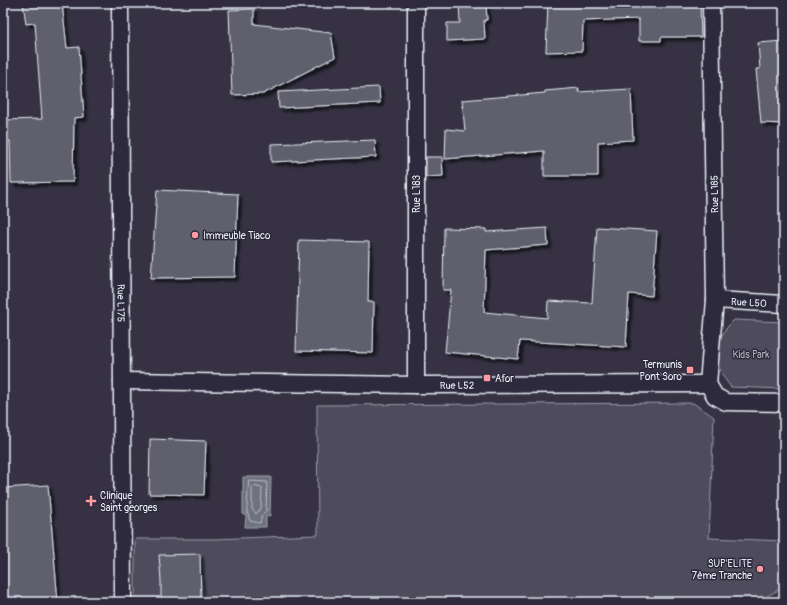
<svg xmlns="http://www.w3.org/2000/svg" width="787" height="605" font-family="Pangolin,sans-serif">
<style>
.green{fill:#4d4b5c;stroke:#9a9eaa}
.water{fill:#70717f;stroke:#a0a4af}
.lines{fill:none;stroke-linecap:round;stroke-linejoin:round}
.shore{stroke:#b8bec8;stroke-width:1}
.building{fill:#605e6e;stroke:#e8f1f8;filter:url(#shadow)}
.minor-casing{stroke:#e8f1f8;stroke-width:19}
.minor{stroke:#2f2a3d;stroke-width:16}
.poi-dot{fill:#ff9aa2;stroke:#2f2a3d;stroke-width:1.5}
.labels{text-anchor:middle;stroke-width:3;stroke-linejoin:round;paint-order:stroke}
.street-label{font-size:10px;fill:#e8f1f8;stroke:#2f2a3d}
.poi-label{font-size:10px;fill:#e8f1f8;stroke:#2f2a3d;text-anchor:start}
.park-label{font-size:10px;fill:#b2b7c1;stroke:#2f2a3d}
</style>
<defs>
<filter id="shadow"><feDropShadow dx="3.5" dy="3.5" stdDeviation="1" flood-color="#0009"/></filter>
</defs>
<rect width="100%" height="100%" fill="#363244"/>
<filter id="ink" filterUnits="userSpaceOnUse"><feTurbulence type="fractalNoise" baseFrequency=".025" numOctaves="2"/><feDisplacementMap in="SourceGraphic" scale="8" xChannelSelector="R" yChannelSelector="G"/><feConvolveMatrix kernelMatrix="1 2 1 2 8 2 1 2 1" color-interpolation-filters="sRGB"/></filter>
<g filter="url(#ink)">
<g class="green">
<path d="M734 320 784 322V389L731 387C711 364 713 340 734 320Z"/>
<polygon points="693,403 714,417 709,538 784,541 784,587 756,602 135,602 135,539 213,539 318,535 317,405"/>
</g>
<polygon class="water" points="243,477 271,477 270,516 266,516 266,527 245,527 246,515 243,515"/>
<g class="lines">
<g class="shore">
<polygon points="249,481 267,482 266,511 262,515 260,523 250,521 247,511"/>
<polygon points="254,486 262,488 261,508 256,514 252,509 252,488"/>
</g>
</g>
<g class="building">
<polygon points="23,3 62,3 67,48 79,47 84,117 74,118 73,182 11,183 10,141 3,141 3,120 42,119 35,23 26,24"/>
<polygon points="459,3 486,3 487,20 484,20 485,39 447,41 447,23 460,23"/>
<polygon points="548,3 700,3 701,37 661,37 661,41 639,41 639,19 583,21 582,51 546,52"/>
<polygon points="254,9 254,24 331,33 335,57 263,94 232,95 229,10"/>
<polygon points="784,41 784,124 761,123 756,69 760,69 758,43"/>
<polygon points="379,87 380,103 279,108 278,92"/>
<polygon points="579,88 578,92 631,89 633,140 598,142 598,176 544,176 544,151 445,159 446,129 465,131 462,100 545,93 545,91"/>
<polygon points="375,140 376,157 271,162 271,144"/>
<polygon points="426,157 442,157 443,176 426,177"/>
<polygon points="157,190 238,194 235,277 151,278"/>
<polygon points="597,227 657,231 652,296 629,294 626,347 520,341 518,359 445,352 451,290 443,290 444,228 486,229 486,232 547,228 548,245 486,250 484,312 547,318 548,301 592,303"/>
<polygon points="299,240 369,242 368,302 374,302 373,353 296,351"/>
<polygon points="150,439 206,441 204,495 149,494"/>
<polygon points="48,485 58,602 3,602 3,488"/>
<polygon points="200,554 201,602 161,602 161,580 159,555"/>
</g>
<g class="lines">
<g class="minor-casing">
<g id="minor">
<path id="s1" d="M120 3 123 602"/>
<polyline points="416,3 416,385"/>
<path id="s2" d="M715 300 784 304"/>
<path id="s3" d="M122 381 416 385 708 384"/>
<polyline points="708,384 715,300 711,3"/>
<polyline points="708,384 715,396 726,402 784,403"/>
</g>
</g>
<use href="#minor" class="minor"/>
</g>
</g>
<g class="poi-dot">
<circle cx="195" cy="235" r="4"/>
<rect x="686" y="366" width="8" height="8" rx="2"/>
<rect x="483" y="374" width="8" height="8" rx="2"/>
<path d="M89 495h4v4h4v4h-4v4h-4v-4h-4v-4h4z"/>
<circle cx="760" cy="569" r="4"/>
</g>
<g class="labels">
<g class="street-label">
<text transform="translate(416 194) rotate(-90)" y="4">Rue L183</text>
<text transform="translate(714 194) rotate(-91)" y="4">Rue L185</text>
<text dy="4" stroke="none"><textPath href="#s1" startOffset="300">Rue L175</textPath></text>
<text dy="4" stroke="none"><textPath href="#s2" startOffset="34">Rue L50</textPath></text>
<text dy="4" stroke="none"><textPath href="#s3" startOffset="335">Rue L52</textPath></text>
</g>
<g class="poi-label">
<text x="203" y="239">Immeuble Tiaco</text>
<text x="682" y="368" text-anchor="end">Termunis<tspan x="682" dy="12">Pont Soro</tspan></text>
<text x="495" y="382">Afor</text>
<text x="100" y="499">Clinique<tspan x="100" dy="12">Saint georges</tspan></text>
<text x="752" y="567" text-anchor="end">SUP'ELITE<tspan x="752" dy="12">7ème Tranche</tspan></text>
</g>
<g class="park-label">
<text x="751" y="358">Kids Park</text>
</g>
</g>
<rect width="787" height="605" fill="none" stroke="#2f2a3d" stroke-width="16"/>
<rect x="8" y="8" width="771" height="589" fill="none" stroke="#e8f1f8" stroke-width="1.5" filter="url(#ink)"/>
</svg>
